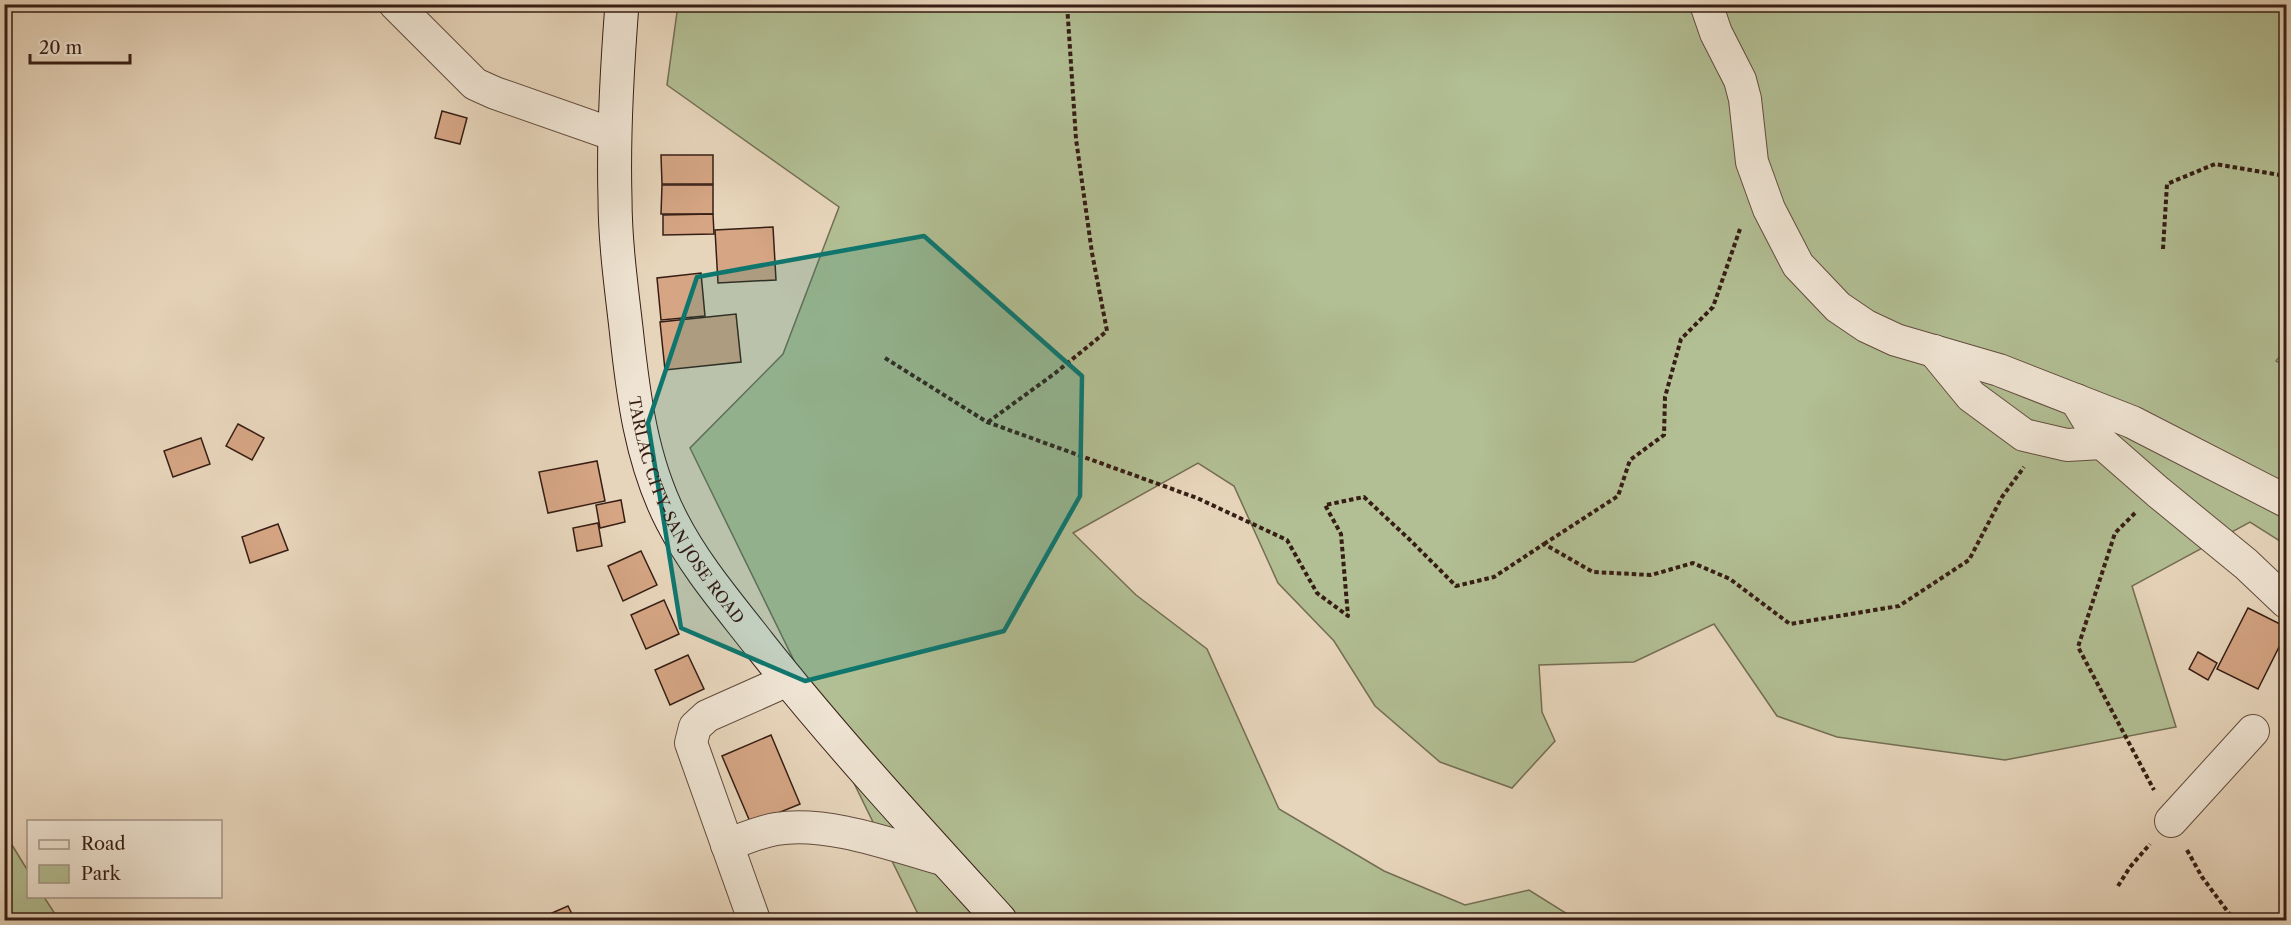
<svg xmlns="http://www.w3.org/2000/svg" width="2291" height="925" font-family="'Libre Caslon Text',serif">
<style>
.green{fill:#b2be93;stroke:#746e54;stroke-width:1.5}
.building{fill:#d5a584;stroke:#371e15;stroke-width:1.5}
.lines{fill:none;stroke-linecap:round;stroke-linejoin:round}
.minor-casing{stroke:#634c3e;stroke-width:34}
.secondary-casing{stroke:#371e15;stroke-width:35}
.path{stroke:#371e15;stroke-width:4;stroke-dasharray:4.5 3;stroke-linecap:butt}
.minor{stroke:#efe4d3;stroke-width:32}
.secondary{stroke:#efe4d3;stroke-width:33}
.marked{fill:#0f766e;fill-opacity:0.2;stroke:#0f766e;stroke-width:4.5;stroke-linejoin:round}
.labels{text-anchor:middle;stroke-width:4.5;stroke-linejoin:round;paint-order:stroke}
.street-label{font-size:16px;fill:#371e15;stroke:#efe4d3}
</style>
<rect width="100%" height="100%" fill="#e7d5bb"/>
<filter id="stains"><feTurbulence type="fractalNoise" baseFrequency=".00333" numOctaves="4"/><feColorMatrix values="0 0 0 0 .2 0 0 0 0 .09 0 0 0 0 .02 0 0 0 .5 -.17"/></filter>
<radialGradient id="worn" r=".72"><stop offset=".6" stop-color="#630" stop-opacity="0"/><stop offset="1" stop-color="#630" stop-opacity=".3"/></radialGradient>
<g class="green">
<polygon points="678,5 2286,5 2286,98 2282,110 2286,119 2286,349 2276,361 2286,366 2286,545 2250,522 2132,586 2176,727 2005,760 1837,737 1777,716 1714,624 1634,662 1539,665 1542,712 1555,741 1512,788 1440,762 1375,706 1334,641 1278,583 1234,486 1198,463 1073,533 1136,595 1207,649 1279,809 1384,871 1465,905 1529,890 1577,920 924,920 917,912 690,448 783,354 839,207 667,85"/>
<polygon points="4,832 28,871 28,896 44,897 59,920 5,920"/>
</g>
<g class="building">
<polygon points="442,111 467,118 460,144 435,138"/>
<polygon points="661,155 713,155 713,184 662,184"/>
<polygon points="662,185 713,185 713,214 661,214"/>
<polygon points="713,214 714,234 663,235 663,215"/>
<polygon points="773,227 776,280 718,283 715,230"/>
<polygon points="701,273 705,316 661,320 657,278"/>
<polygon points="736,314 741,362 665,370 660,322"/>
<polygon points="238,424 264,438 252,460 226,446"/>
<polygon points="201,438 210,464 173,477 164,451"/>
<polygon points="597,461 605,501 548,513 539,472"/>
<polygon points="621,500 625,522 600,528 596,505"/>
<polygon points="598,523 602,546 577,551 573,528"/>
<polygon points="278,524 288,550 250,563 242,537"/>
<polygon points="641,551 657,585 623,601 608,566"/>
<polygon points="664,600 679,634 646,649 631,615"/>
<polygon points="2248,608 2286,627 2286,633 2258,689 2217,669"/>
<polygon points="2198,652 2217,663 2208,680 2189,669"/>
<polygon points="688,655 704,689 670,705 655,670"/>
<polygon points="771,735 800,804 751,824 722,756"/>
<polygon points="568,906 575,920 536,920"/>
</g>
<g class="lines">
<g class="minor-casing">
<g id="minor">
<polyline points="395,4 475,84 495,93 615,135"/>
<polyline points="1706,4 1716,33 1740,80 1745,99 1752,162 1769,209 1798,265 1838,307 1866,326 1896,340 1999,370 2132,422 2286,501"/>
<polyline points="1934,351 1971,396 2024,435 2067,445 2102,443"/>
<polyline points="2076,400 2102,443 2158,492 2246,564 2286,602"/>
<polyline points="2171,821 2253,731"/>
<path d="M727 845C743 839 759 832 776 829 827 820 895 846 945 860"/>
<polyline points="754,920 691,743 695,727 707,716 788,680"/>
</g>
</g>
<g class="secondary-casing">
<g id="secondary">
<path id="s1" d="M622 4C617 69 613 133 615 198 615 241 621 285 626 328 633 394 641 461 672 521 695 566 728 604 759 644 835 740 918 830 1000 920"/>
</g>
</g>
<g class="path">
<polyline points="2163,249 2167,184 2215,164 2286,176"/>
<polyline points="885,358 987,422 1197,498 1287,540 1317,593 1348,616 1341,534 1325,505 1364,497 1409,539 1456,586 1494,577 1544,544 1593,572 1651,575 1693,563 1730,579 1790,624 1899,606 1969,560 2002,497 2024,467"/>
<polyline points="988,422 1054,374 1107,331 1092,253 1076,139 1067,4"/>
<polyline points="2135,513 2115,533 2078,647 2154,790"/>
<polyline points="1544,544 1618,496 1630,460 1664,435 1665,397 1681,339 1713,307 1740,229"/>
<polyline points="2187,850 2202,877 2234,920"/>
<polyline points="2118,886 2130,867 2150,844"/>
</g>
<use href="#minor" class="minor"/>
<use href="#secondary" class="secondary"/>
</g>
<path class="marked" d="M924 236 1082 376 1080 496 1004 631 805 681 681 628 648 423 697 277Z"/>
<g class="labels">
<g class="street-label">
<text dy="6" stroke="none"><textPath href="#s1" startOffset="520">TARLAC CITY-SAN JOSE ROAD</textPath></text>
</g>
</g>
<rect width="2291" height="925" fill="none" stroke="#e7d5bb" stroke-width="24"/>
<rect x="6" y="6" width="2279" height="913" fill="none" stroke="#371e15" stroke-width="3"/>
<rect x="12" y="12" width="2267" height="901" fill="none" stroke="#371e15" stroke-width="1.5"/>
<rect x="27" y="820" width="195" height="78" fill="#efe4d3" stroke="#a59587" stroke-width="1.5"/>
<rect x="39" y="840" width="30" height="9" fill="#efe4d3" stroke="#a59587" stroke-width="1.5"/>
<text x="81" y="850" font-size="18" fill="#371e15">Road</text>
<rect x="39" y="865" width="30" height="18" fill="#b2be93" stroke="#a59587" stroke-width="1.5"/>
<text x="81" y="880" font-size="18" fill="#371e15">Park</text>
<path d="M30 54v9h100v-9" fill="none" stroke="#371e15" stroke-width="3"/>
<text x="39" y="54" font-size="18" fill="#371e15" stroke="#efe4d3" stroke-width="4.5" paint-order="stroke">20 m</text>
<rect width="100%" height="100%" filter="url(#stains)"/>
<rect width="100%" height="100%" fill="url(#worn)"/>
</svg>
